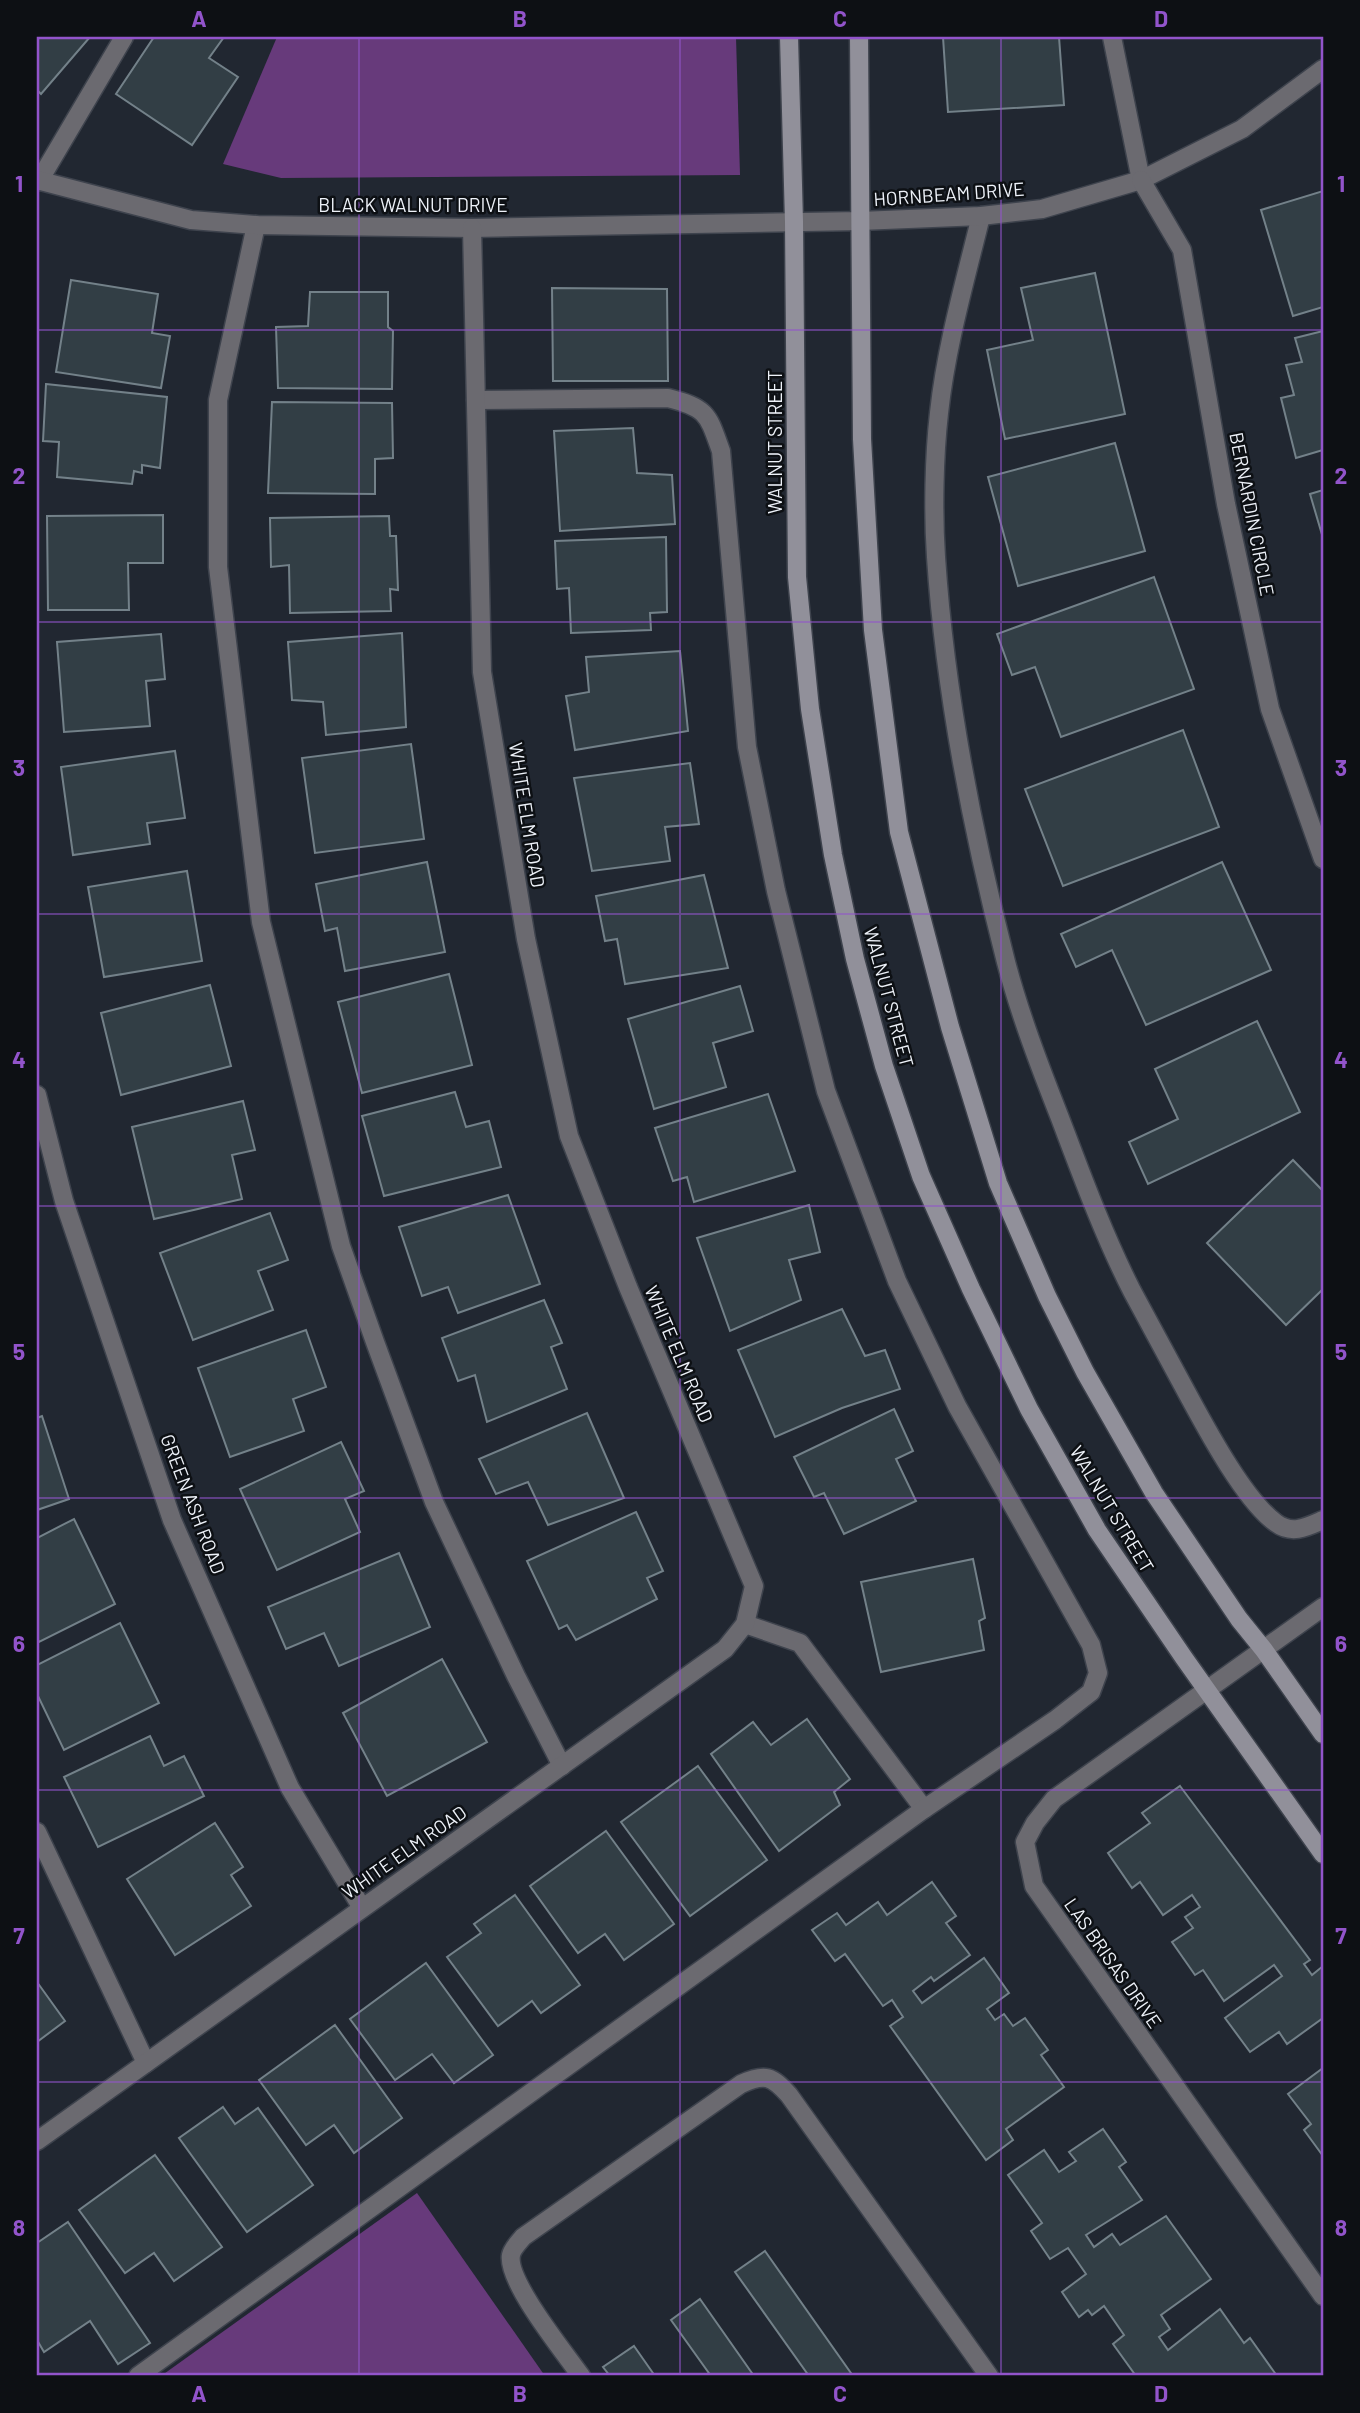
<svg xmlns="http://www.w3.org/2000/svg" width="1360" height="2413" font-family="Barlow,sans-serif">
<style>
.green{fill:#673a7b}
.building{fill:#323e45;stroke:#738189;stroke-width:2}
.lines{fill:none;stroke-linecap:round;stroke-linejoin:round}
.service-casing{stroke:#3e434d;stroke-width:21}
.minor-casing{stroke:#3e434d;stroke-width:21}
.secondary-casing{stroke:#3e434d;stroke-width:21}
.service{stroke:#6b6a70;stroke-width:18}
.minor{stroke:#6b6a70;stroke-width:18}
.secondary{stroke:#91909a;stroke-width:18}
.grid{fill:none;stroke:#9254cb;stroke-width:2;stroke-opacity:0.55}
.labels{text-anchor:middle;stroke-width:5;stroke-linejoin:round;paint-order:stroke}
.street-label{font-size:19px;fill:#eef2f9;stroke:#0d1014}
.neatline{fill:none;stroke:#9254cb;stroke-width:2.5}
.grid-label{font-size:23px;text-anchor:middle;font-weight:bold;fill:#9254cb}
</style>
<rect width="100%" height="100%" fill="#212731"/>
<g class="green">
<polygon points="277,37 736,37 740,175 281,178 223,164"/>
<polygon points="417,2193 545,2376 161,2376"/>
</g>
<g class="building">
<polygon points="37,37 90,37 41,94 37,90"/>
<polygon points="154,37 224,37 209,58 238,77 192,145 116,94"/>
<polygon points="943,37 1059,37 1064,105 948,112"/>
<polygon points="1323,191 1323,307 1293,316 1261,210"/>
<polygon points="1095,273 1125,414 1005,439 987,350 1033,340 1021,288"/>
<polygon points="71,280 158,294 152,333 170,336 161,388 56,372"/>
<polygon points="552,288 667,289 668,381 553,381"/>
<polygon points="310,292 388,292 388,327 393,331 392,389 278,388 276,327 308,326"/>
<polygon points="1323,331 1323,450 1296,458 1281,398 1294,395 1286,365 1302,362 1295,338"/>
<polygon points="46,384 167,397 160,468 142,465 142,473 134,471 132,484 57,477 59,442 43,441"/>
<polygon points="272,402 392,403 393,458 375,459 375,494 268,493"/>
<polygon points="633,428 637,473 672,475 675,524 560,531 554,431"/>
<polygon points="1115,443 1145,551 1018,586 988,477"/>
<polygon points="1323,490 1323,538 1310,494"/>
<polygon points="163,515 163,563 128,563 129,610 48,610 47,516"/>
<polygon points="389,516 390,536 396,536 398,590 390,589 391,611 290,613 289,565 271,567 270,518"/>
<polygon points="666,537 667,612 650,613 651,630 571,633 569,588 557,589 555,541"/>
<polygon points="1154,577 1194,689 1061,737 1035,667 1012,675 997,634"/>
<polygon points="402,633 406,727 326,735 323,702 292,700 288,642"/>
<polygon points="161,634 165,679 146,681 150,726 64,732 57,642"/>
<polygon points="680,651 688,731 575,750 566,696 589,692 586,657"/>
<polygon points="1183,730 1219,827 1063,886 1025,789"/>
<polygon points="411,744 424,839 315,853 302,758"/>
<polygon points="175,751 185,818 147,823 150,844 73,855 61,767"/>
<polygon points="690,763 699,824 665,827 670,861 592,871 574,778"/>
<polygon points="427,862 445,952 345,971 337,928 325,931 316,884"/>
<polygon points="1222,862 1271,970 1146,1025 1112,950 1076,967 1061,934"/>
<polygon points="187,871 202,961 104,977 88,887"/>
<polygon points="704,875 728,968 625,984 617,939 605,941 596,896"/>
<polygon points="449,974 472,1065 362,1093 338,1002"/>
<polygon points="210,985 231,1066 121,1095 101,1013"/>
<polygon points="740,986 753,1031 713,1043 726,1087 654,1109 628,1019"/>
<polygon points="1257,1021 1300,1112 1148,1184 1129,1142 1178,1119 1155,1069"/>
<polygon points="455,1092 466,1127 489,1121 501,1167 384,1196 362,1116"/>
<polygon points="768,1094 795,1171 694,1202 687,1177 673,1181 655,1128"/>
<polygon points="243,1101 255,1150 232,1155 242,1199 154,1219 132,1127"/>
<polygon points="1293,1160 1323,1191 1323,1289 1286,1325 1207,1243"/>
<polygon points="508,1195 540,1284 458,1313 448,1287 422,1296 399,1227"/>
<polygon points="809,1205 820,1252 789,1260 801,1300 730,1331 697,1238"/>
<polygon points="270,1213 288,1260 258,1271 273,1310 193,1340 160,1253"/>
<polygon points="544,1300 562,1343 551,1347 567,1389 487,1422 475,1375 458,1381 442,1338"/>
<polygon points="842,1309 865,1356 885,1350 900,1389 842,1408 775,1437 738,1350"/>
<polygon points="306,1330 326,1387 293,1399 304,1431 230,1457 198,1368"/>
<polygon points="894,1409 913,1451 896,1459 916,1501 844,1534 824,1493 814,1497 794,1457"/>
<polygon points="587,1413 624,1498 548,1525 528,1482 496,1494 479,1459"/>
<polygon points="42,1416 69,1499 37,1510 37,1418"/>
<polygon points="341,1442 364,1491 345,1499 360,1532 277,1570 240,1489"/>
<polygon points="636,1512 663,1571 647,1578 657,1599 576,1640 567,1625 559,1629 527,1561"/>
<polygon points="74,1519 115,1604 39,1642 37,1638 37,1538"/>
<polygon points="399,1553 430,1627 339,1666 324,1633 286,1649 268,1607"/>
<polygon points="973,1559 985,1618 979,1621 984,1650 881,1672 861,1582"/>
<polygon points="120,1623 159,1703 64,1750 37,1694 37,1665"/>
<polygon points="442,1659 487,1742 387,1796 343,1713"/>
<polygon points="807,1719 850,1779 834,1792 840,1805 779,1851 711,1754 753,1722 771,1745"/>
<polygon points="150,1736 164,1766 184,1756 204,1796 98,1847 64,1777"/>
<polygon points="698,1766 767,1860 690,1916 621,1822"/>
<polygon points="1180,1786 1310,1960 1304,1964 1312,1975 1323,1966 1323,2018 1287,2044 1279,2032 1250,2052 1225,2018 1282,1976 1274,1965 1224,2001 1203,1970 1195,1975 1172,1942 1193,1928 1185,1917 1200,1907 1192,1895 1163,1915 1140,1882 1132,1888 1108,1853 1150,1823 1142,1813"/>
<polygon points="215,1823 243,1867 231,1875 251,1906 175,1955 127,1879"/>
<polygon points="606,1831 674,1924 624,1960 605,1934 578,1953 530,1886"/>
<polygon points="932,1882 956,1916 946,1923 970,1955 934,1981 931,1977 913,1991 922,2003 984,1958 1009,1993 987,2009 995,2020 1004,2014 1013,2026 1025,2018 1048,2050 1041,2055 1064,2087 1006,2129 1013,2140 986,2160 890,2026 903,2017 892,2000 883,2006 845,1954 835,1961 812,1930 837,1913 846,1925 878,1902 887,1915"/>
<polygon points="515,1895 580,1985 541,2013 532,2001 498,2026 447,1957 481,1933 474,1924"/>
<polygon points="426,1963 493,2055 454,2083 432,2054 395,2080 350,2019"/>
<polygon points="37,1982 65,2021 37,2042"/>
<polygon points="335,2025 402,2118 354,2153 334,2125 306,2145 259,2080"/>
<polygon points="1323,2068 1323,2156 1304,2130 1311,2124 1288,2094"/>
<polygon points="223,2107 235,2124 258,2108 313,2185 247,2232 179,2138"/>
<polygon points="1103,2129 1126,2162 1119,2167 1142,2200 1086,2235 1094,2247 1112,2234 1120,2245 1166,2216 1211,2279 1161,2315 1170,2329 1159,2337 1168,2350 1220,2309 1244,2343 1250,2338 1277,2376 1136,2376 1113,2344 1124,2335 1104,2306 1092,2315 1088,2310 1079,2317 1062,2292 1086,2274 1068,2248 1050,2259 1031,2231 1042,2223 1008,2175 1044,2150 1059,2172 1076,2161 1069,2152"/>
<polygon points="155,2155 222,2247 174,2281 154,2253 125,2273 79,2210"/>
<polygon points="68,2222 150,2343 118,2364 90,2321 44,2352 37,2340 37,2243"/>
<polygon points="765,2251 853,2376 809,2376 735,2272"/>
<polygon points="700,2299 754,2376 711,2376 671,2320"/>
<polygon points="634,2346 655,2376 610,2376 603,2367"/>
</g>
<g class="lines">
<g class="service-casing">
<g id="service">
<polyline points="1112,37 1141,180"/>
<polyline points="39,181 124,37"/>
<path d="M981 216C965 281 946 347 939 413 934 457 933 513 936 557 945 693 972 830 1006 962 1020 1015 1040 1067 1060 1118 1082 1176 1104 1236 1132 1291 1150 1325 1169 1359 1187 1393 1206 1428 1244 1500 1276 1523 1292 1535 1307 1527 1323 1520"/>
<polyline points="256,225 218,400 218,567 261,922 341,1246 375,1342 434,1502 516,1676 562,1766"/>
<polyline points="745,1624 800,1643 924,1809"/>
<polyline points="37,1832 146,2063"/>
<path d="M138 2376 924 1809 1055 1720 1091 1692 1098 1673 1091 1645 957 1406 897 1281 826 1091 776 891 747 747 721 451C708 415 708 408 668 398L476 400"/>
<path d="M581 2376C565 2353 506 2281 511 2255 512 2249 519 2242 523 2237L741 2084C765 2073 772 2076 789 2095L989 2376"/>
</g>
</g>
<g class="minor-casing">
<g id="minor">
<polyline points="37,180 191,220 256,225 472,228 860,221 981,216 1042,209 1141,180 1242,129 1323,69"/>
<polyline points="1141,180 1182,250 1226,504 1270,709 1323,859"/>
<polyline points="37,1095 64,1201 172,1520 290,1788 362,1908"/>
<polyline points="1323,1607 1054,1799 1035,1823 1025,1842 1034,1886 1323,2296"/>
<polyline points="37,2141 725,1649 745,1624 754,1586 628,1287 569,1136 526,939 482,672 472,228"/>
</g>
</g>
<g class="secondary-casing">
<g id="secondary">
<polyline points="789,37 794,222 797,577 810,709 833,855 855,959 884,1066 921,1176 971,1289 1029,1409 1097,1530 1184,1658 1323,1854"/>
<polyline points="859,37 862,439 873,630 899,832 950,1027 998,1183 1047,1296 1085,1372 1154,1493 1239,1619 1264,1650 1323,1734"/>
</g>
</g>
<use href="#service" class="service"/>
<use href="#minor" class="minor"/>
<use href="#secondary" class="secondary"/>
</g>
<path class="grid" d="M359 37V2376M680 37V2376M1001 37V2376M37 330H1323M37 622H1323M37 914H1323M37 1206H1323M37 1498H1323M37 1790H1323M37 2082H1323"/>
<g class="labels">
<g class="street-label">
<text transform="translate(949 194) rotate(-4)" y="7">HORNBEAM DRIVE</text>
<text x="413" y="212">BLACK WALNUT DRIVE</text>
<text transform="translate(775 442) rotate(-90)" y="7">WALNUT STREET</text>
<text transform="translate(1252 514) rotate(79)" y="7">BERNARDIN CIRCLE</text>
<text transform="translate(527 815) rotate(81)" y="7">WHITE ELM ROAD</text>
<text transform="translate(889 997) rotate(75)" y="7">WALNUT STREET</text>
<text transform="translate(679 1354) rotate(67)" y="7">WHITE ELM ROAD</text>
<text transform="translate(193 1504) rotate(69)" y="7">GREEN ASH ROAD</text>
<text transform="translate(1112 1509) rotate(59)" y="7">WALNUT STREET</text>
<text transform="translate(404 1852) rotate(-35)" y="7">WHITE ELM ROAD</text>
<text transform="translate(1113 1963) rotate(55)" y="7">LAS BRISAS DRIVE</text>
</g>
</g>
<rect width="1360" height="2413" fill="none" stroke="#0d1014" stroke-width="77"/>
<rect x="38" y="38" width="1284" height="2336" class="neatline"/>
<g class="grid-label">
<text x="199" y="27">A</text>
<text x="520" y="27">B</text>
<text x="840" y="27">C</text>
<text x="1161" y="27">D</text>
<text x="19" y="192">1</text>
<text x="1341" y="192">1</text>
<text x="19" y="484">2</text>
<text x="1341" y="484">2</text>
<text x="19" y="776">3</text>
<text x="1341" y="776">3</text>
<text x="19" y="1068">4</text>
<text x="1341" y="1068">4</text>
<text x="19" y="1360">5</text>
<text x="1341" y="1360">5</text>
<text x="19" y="1652">6</text>
<text x="1341" y="1652">6</text>
<text x="19" y="1944">7</text>
<text x="1341" y="1944">7</text>
<text x="19" y="2236">8</text>
<text x="1341" y="2236">8</text>
<text x="199" y="2402">A</text>
<text x="520" y="2402">B</text>
<text x="840" y="2402">C</text>
<text x="1161" y="2402">D</text>
</g>
</svg>
